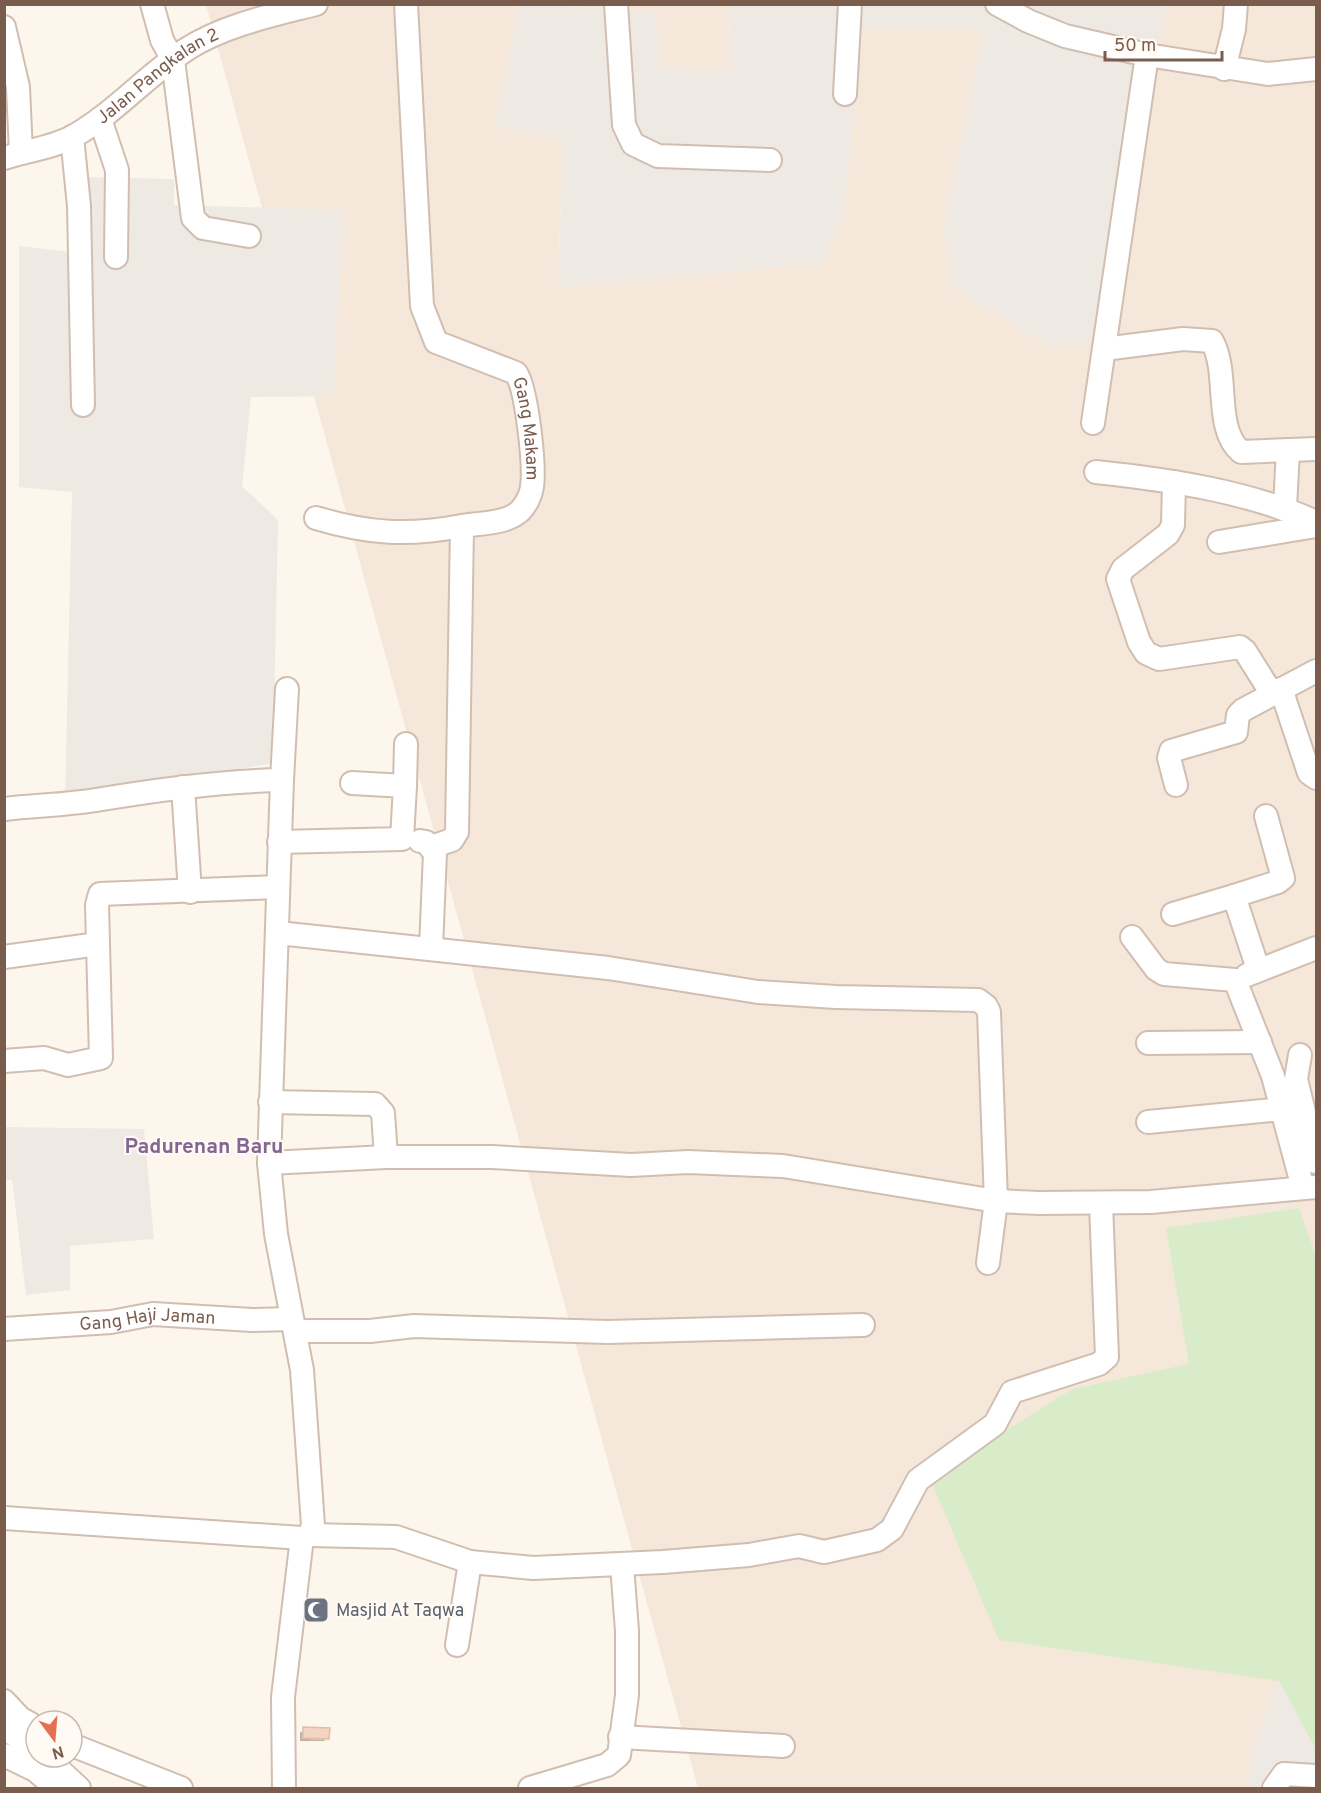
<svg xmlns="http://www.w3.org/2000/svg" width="1321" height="1793" font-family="Overpass,sans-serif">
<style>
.residential{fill:#f5e8da}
.industrial{fill:#efe9e4}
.green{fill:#d8ecc9}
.building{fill:#f3d5c3;stroke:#e6bba3;stroke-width:1.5;filter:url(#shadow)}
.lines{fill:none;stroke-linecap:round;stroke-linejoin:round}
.minor-casing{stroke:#d1beb0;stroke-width:26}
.minor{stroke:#fff;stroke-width:22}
.labels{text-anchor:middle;stroke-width:4.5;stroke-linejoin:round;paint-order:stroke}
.street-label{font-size:18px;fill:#7a5c4d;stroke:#fffaf3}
.worship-label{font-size:18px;fill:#5b616d;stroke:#fffaf3;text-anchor:start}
.quarter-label{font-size:21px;font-weight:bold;fill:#846695;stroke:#fffaf3}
</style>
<defs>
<filter id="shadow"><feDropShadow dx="-5.5" dy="5.5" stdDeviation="0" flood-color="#0004"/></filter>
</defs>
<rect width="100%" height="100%" fill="#fdf6ec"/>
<g class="residential">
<polygon points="206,5 520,5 495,127 563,139 558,288 843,215 863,29 985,28 944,223 1110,285 1167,5 1316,5 1316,1629 1279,1681 1249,1757 1251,1788 698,1788"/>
<polygon points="562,5 730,5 729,70 662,68 656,13"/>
</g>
<g class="industrial">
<polygon points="520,5 562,5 656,13 662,68 729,70 730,5 1167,5 1110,285 1124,340 1053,347 953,289 944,223 984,28 863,30 843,215 823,263 558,288 563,139 495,127"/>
<polygon points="84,177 174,179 174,205 344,210 333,396 251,397 242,486 278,520 273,763 65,801 72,492 19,487 19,246 80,253"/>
<polygon points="4,1127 144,1129 154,1239 70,1246 70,1290 26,1295 12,1180 5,1180"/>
<polygon points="1279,1681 1316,1750 1316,1788 1251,1788 1249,1757"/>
</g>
<polygon class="green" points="1299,1208 1316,1256 1316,1750 1279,1681 999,1640 933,1486 989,1441 1072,1389 1189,1364 1166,1228"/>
<polygon class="building" points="303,1727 330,1728 329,1739 303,1738"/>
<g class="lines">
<g class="minor-casing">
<g id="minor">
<polyline points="152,4 162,40 173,60 193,218 203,228 249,236"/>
<path id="s1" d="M406 4 422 306 436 342 516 373C527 390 535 465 532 487 531 495 526 505 520 511 506 524 480 523 462 526L457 832 452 840 431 847"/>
<polyline points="616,4 624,125 633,144 658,156 770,160"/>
<polyline points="997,4 1028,21 1065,36 1147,55 1268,74 1316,69"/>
<polyline points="4,27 18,87 21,153"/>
<polyline points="1224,69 1234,29 1236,4"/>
<polyline points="845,94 850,4"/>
<polyline points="100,119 117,170 116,257"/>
<polyline points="72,137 79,206 83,405"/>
<path id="s2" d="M4 158C26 151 55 147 74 136 116 112 147 75 187 49 225 25 273 15 316 4"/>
<path d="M1104 349 1183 339 1212 341C1230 374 1213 428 1241 452L1316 449"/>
<polyline points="1093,423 1147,55"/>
<path d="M1096 472C1170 480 1248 491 1316 522"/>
<polyline points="1174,482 1173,525 1168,534 1123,569 1118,579 1139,642 1146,653 1159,659 1240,647 1245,651 1272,694"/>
<polyline points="1285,507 1288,450"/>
<path d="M316 518C369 534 408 536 462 526"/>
<polyline points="1219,542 1316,526"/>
<polyline points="1281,689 1309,773 1316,778"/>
<polyline points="282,780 287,689"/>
<polyline points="1176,785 1169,758 1171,751 1236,732 1238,715 1243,710 1316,671"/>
<polyline points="405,786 406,744"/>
<polyline points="183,787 190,892"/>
<path d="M4 809C37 805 70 805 102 799 162 789 221 781 282 780L269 1163 276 1234 302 1370 313 1525 310 1535 302 1538 283 1697 284 1788"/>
<polyline points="420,841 426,842 435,853 431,948"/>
<polyline points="279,842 402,839 405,786 352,783"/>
<polyline points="1173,914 1234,896"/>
<polyline points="278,933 608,968 758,992 836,997 978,1000 986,1006 989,1012 996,1201 988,1263"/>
<polyline points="1132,937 1156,969 1164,974 1235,980 1273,1076 1303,1188"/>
<polyline points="4,957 98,944"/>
<polyline points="1258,969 1234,896 1278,882 1283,878 1266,816"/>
<polyline points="1247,975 1316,948"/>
<polyline points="1148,1043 1260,1042"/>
<polyline points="1300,1055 1296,1079 1316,1162"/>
<polyline points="4,1061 44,1058 68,1065 101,1058 97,905 100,894 278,887"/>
<polyline points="270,1102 375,1104 383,1113 386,1157"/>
<polyline points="1148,1122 1282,1109"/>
<polyline points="269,1163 386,1157 492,1157 631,1165 688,1162 783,1166 996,1201 1039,1203 1151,1202 1316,1187"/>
<path id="s3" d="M4 1329 111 1322 153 1314 252 1320 291 1319"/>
<polyline points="296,1331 370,1331 414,1326 608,1332 863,1325"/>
<polyline points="4,1518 302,1538"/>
<polyline points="310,1535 396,1537 470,1562 533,1568 663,1562 749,1555 799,1546 824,1552 877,1540 892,1529 918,1480 995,1424 1012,1392 1099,1364 1107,1357 1101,1204"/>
<polyline points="457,1645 470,1562"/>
<polyline points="4,1701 20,1718 36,1727"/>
<polyline points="4,1728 36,1750"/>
<polyline points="620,1737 783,1746"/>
<polyline points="72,1745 181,1788"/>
<polyline points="4,1755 35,1770 56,1788"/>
<polyline points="45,1757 79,1788"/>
<polyline points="530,1788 607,1765 619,1755 627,1695 627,1631 622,1565"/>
<polyline points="1274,1788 1284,1774 1316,1776"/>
</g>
</g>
<use href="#minor" class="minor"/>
</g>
<defs>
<g id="mosque-square" transform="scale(1.35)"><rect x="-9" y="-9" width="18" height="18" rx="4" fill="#6b7280" stroke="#fffaf3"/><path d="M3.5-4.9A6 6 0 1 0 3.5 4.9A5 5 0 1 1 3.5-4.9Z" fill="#fff"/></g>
</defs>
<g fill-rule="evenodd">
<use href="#mosque-square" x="316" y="1610"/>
</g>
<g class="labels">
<g class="street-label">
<text dy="6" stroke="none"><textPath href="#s2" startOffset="177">Jalan Pangkalan 2</textPath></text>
<text dy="6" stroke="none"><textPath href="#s1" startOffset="484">Gang Makam</textPath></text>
<text dy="6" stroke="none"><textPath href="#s3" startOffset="144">Gang Haji Jaman</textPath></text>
</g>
<g class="worship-label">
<text x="336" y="1616">Masjid At Taqwa</text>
</g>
<g class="quarter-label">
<text x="204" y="1153">Padurenan Baru</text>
</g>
</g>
<rect width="1321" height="1793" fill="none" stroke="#7a5c4d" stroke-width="12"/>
<g transform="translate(54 1739) rotate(164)"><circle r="28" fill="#fffaf3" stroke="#cabbb1" stroke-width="1.5"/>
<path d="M0-4.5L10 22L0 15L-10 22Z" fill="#e76f51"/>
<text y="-9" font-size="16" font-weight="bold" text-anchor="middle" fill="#7a5c4d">N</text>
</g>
<path d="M1105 51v9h117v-9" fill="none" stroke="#7a5c4d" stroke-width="3"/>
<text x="1114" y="51" font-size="18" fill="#7a5c4d" stroke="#fffaf3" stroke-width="4.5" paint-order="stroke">50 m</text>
</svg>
